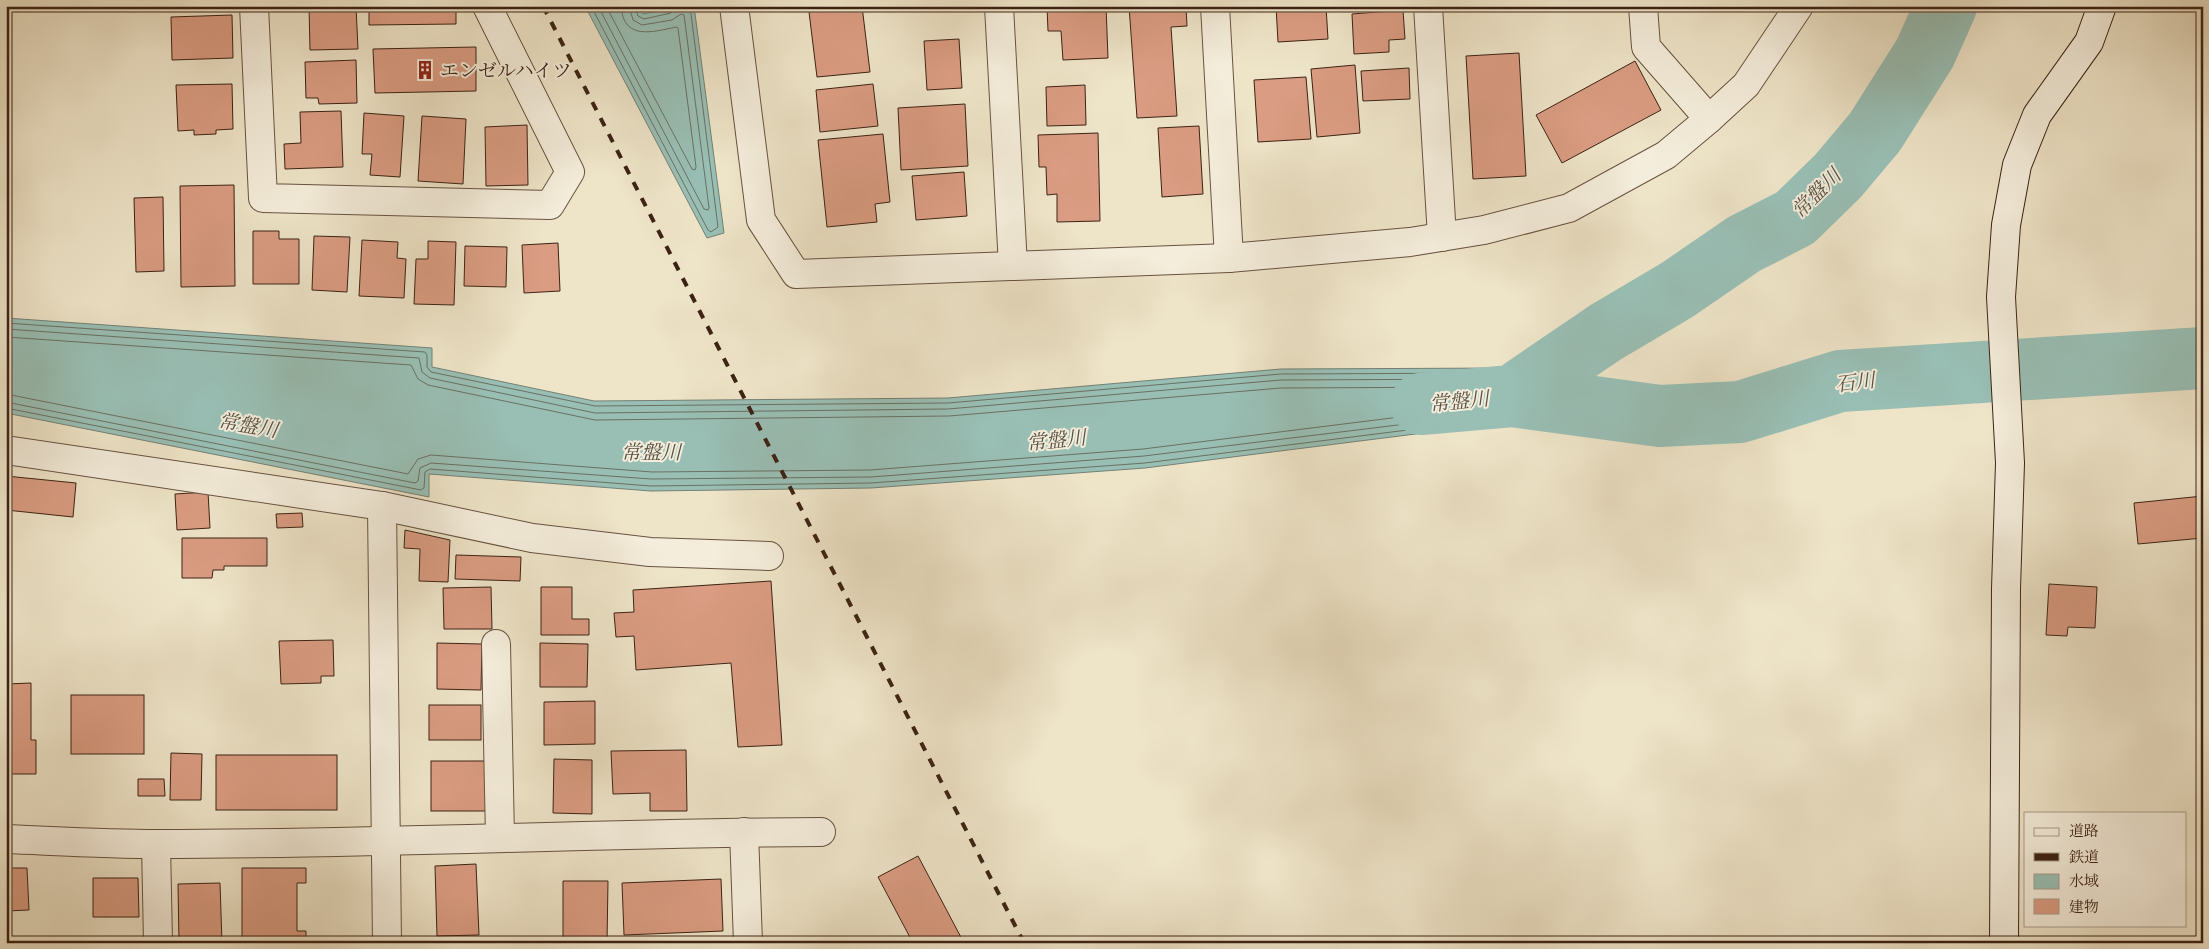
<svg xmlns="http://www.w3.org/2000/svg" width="2209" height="949" font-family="Cardo,'Noto Serif JP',serif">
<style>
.water{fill:#99bfb5;stroke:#748075}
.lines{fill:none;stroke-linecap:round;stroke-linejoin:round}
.shore{stroke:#6a7064;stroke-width:1}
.river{stroke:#99bfb5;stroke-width:62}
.building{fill:#da9c82;stroke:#3c2214}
.street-casing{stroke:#685241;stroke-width:30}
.secondary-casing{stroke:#3c2214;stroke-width:30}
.street{stroke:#f4eddb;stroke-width:28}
.secondary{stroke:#f4eddb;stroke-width:28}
.rail{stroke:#3c2214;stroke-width:4;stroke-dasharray:9 9;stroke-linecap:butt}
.labels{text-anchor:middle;stroke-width:4;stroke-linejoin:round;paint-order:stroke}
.poi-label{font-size:19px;fill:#3c2214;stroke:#f4eddb;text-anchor:start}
.water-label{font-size:20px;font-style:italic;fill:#585144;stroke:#f4eddb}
</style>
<rect width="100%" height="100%" fill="#eee4c8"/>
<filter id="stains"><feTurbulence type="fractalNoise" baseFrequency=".004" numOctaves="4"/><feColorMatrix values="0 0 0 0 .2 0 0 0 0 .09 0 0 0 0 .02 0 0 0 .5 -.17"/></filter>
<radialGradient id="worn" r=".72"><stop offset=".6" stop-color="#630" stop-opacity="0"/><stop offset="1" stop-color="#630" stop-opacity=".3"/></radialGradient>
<g class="water">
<polygon points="585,6 639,6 643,14 682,6 694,6 724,233 707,238"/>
<polygon points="6,318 432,348 432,367 594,401 948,398 1281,369 1506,368 1511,422 1145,468 871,488 651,491 429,474 429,497 6,413"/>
</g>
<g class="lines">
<g class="shore">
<polyline points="591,6 708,230 711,232 718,227 690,6"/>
<polyline points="598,6 704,209 708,210 709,208 684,15 681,14 672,20 642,25 633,20 629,6"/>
<path d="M606 6 692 169 695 170 696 167 678 28 676 27C653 32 623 41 621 6"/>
<polyline points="635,6 638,16 644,19 671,13 675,6"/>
<polyline points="6,323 425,352 427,355 427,367 431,372 595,406 948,403 1281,374 1499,373 1501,375 1505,416 1503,418 1145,463 871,483 651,486 430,469 425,472 424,488 421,490 6,408"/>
<polyline points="6,329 419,358 422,372 430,378 595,413 948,409 1281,380 1493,379 1496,381 1498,410 1496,413 1144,456 871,477 651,479 431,463 420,468 418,481 415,483 6,402"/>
<polyline points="6,337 411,365 418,379 428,385 595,420 949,416 1281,388 1487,387 1489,389 1490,404 1488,406 1143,449 870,470 652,472 431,455 418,459 408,474 6,394"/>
</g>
<g class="river">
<polyline points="1512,396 1660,416 1740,412 1840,381 2203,358"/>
<polyline points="1421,404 1512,396 1606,332 1677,290 1744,244 1795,218 1838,176 1875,132 1925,53 1946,6"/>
</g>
</g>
<g class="building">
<polygon points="6,6 8,6 9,41 6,41"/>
<polygon points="309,6 356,6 358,49 310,50"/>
<polygon points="369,6 456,6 456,24 369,25"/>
<polygon points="862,6 870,72 817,77 809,12"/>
<polygon points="1047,6 1106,6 1108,58 1063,60 1061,31 1048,31"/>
<polygon points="1129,6 1186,6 1187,26 1171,27 1177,116 1137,118"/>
<polygon points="1276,6 1326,6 1328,39 1278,42"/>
<polygon points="1403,10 1405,39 1389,40 1389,52 1354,54 1352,14"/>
<polygon points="232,15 233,58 172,60 171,17"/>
<polygon points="959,39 962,88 927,90 924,41"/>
<polygon points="476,47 476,91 375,93 373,49"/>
<polygon points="1519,53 1526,176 1473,179 1466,56"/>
<polygon points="356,60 357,103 319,104 318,98 306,98 305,62"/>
<polygon points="1635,61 1661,110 1562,163 1536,115"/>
<polygon points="1355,65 1360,133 1317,137 1311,69"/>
<polygon points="1409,68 1410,99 1363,101 1361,71"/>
<polygon points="1306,77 1311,139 1258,142 1254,80"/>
<polygon points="232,84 233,129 216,130 216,134 194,135 194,130 178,131 176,85"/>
<polygon points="873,84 878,126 820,132 816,90"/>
<polygon points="1085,85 1086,125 1047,126 1046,87"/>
<polygon points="965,104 968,166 901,170 898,108"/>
<polygon points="341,111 343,167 285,169 284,144 301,143 300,112"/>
<polygon points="364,113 404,116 400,177 370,175 372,154 362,154"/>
<polygon points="422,116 466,119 463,184 418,181"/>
<polygon points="527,125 528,185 486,186 485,127"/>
<polygon points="1199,126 1203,194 1162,197 1158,128"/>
<polygon points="1098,133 1100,221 1057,222 1057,194 1047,195 1046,167 1039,167 1038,135"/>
<polygon points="883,134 890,202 875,204 877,222 827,227 818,140"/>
<polygon points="964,172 967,216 916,220 912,176"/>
<polygon points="234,185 235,286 181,287 180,186"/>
<polygon points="163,197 164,271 136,272 134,198"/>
<polygon points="253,231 279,231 279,239 299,239 299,284 253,284"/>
<polygon points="314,236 350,237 347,292 312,290"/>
<polygon points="362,240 398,242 397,258 406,259 404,298 359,296"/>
<polygon points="428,241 456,242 454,305 414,304 416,259 428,259"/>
<polygon points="558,243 560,291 524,293 522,245"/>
<polygon points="465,246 507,247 506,287 464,286"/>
<polygon points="6,476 76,483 73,517 6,510"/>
<polygon points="208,492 210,528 177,530 175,494"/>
<polygon points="2203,496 2203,538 2138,544 2134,503"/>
<polygon points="302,513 303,527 277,528 276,514"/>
<polygon points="405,530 450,540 448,582 419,581 420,549 404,548"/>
<polygon points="182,538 267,538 267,566 224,566 224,570 213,570 212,578 182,578"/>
<polygon points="456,555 521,557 520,581 455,579"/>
<polygon points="771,581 782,745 738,747 731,663 636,670 634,636 616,637 614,613 634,612 633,590"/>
<polygon points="2049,584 2097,587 2095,628 2068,627 2067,636 2046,635"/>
<polygon points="491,587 492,629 444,629 443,588"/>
<polygon points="541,587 572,587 572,619 589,619 589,635 541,635"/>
<polygon points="333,640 334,676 321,676 321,683 281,684 279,641"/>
<polygon points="437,643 482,644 481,690 437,689"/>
<polygon points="540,643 588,644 587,687 540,687"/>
<polygon points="31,683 31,740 36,740 36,774 6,774 6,684"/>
<rect x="71" y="695" width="73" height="59"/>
<polygon points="595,701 595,744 544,745 544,702"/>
<rect x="429" y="705" width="52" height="35"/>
<polygon points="686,750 687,811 650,811 650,793 613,794 611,751"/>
<polygon points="171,753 202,754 201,800 170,800"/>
<rect x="216" y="755" width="121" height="55"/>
<polygon points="554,759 592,760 592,814 553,813"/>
<rect x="431" y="761" width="55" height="50"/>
<polygon points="138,779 164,779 165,796 138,796"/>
<polygon points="918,856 964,943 913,943 878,877"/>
<polygon points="476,864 479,935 437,936 435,866"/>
<polygon points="6,868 27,868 29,910 6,911"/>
<polygon points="242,868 306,868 306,883 297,883 297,931 306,931 306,943 242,943"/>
<polygon points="93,878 138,878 139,917 93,917"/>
<polygon points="721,879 723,931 624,935 622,883"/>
<polygon points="563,881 608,881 607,943 563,943"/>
<polygon points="220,883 222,943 179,943 178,884"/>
</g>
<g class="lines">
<g class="street-casing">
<g id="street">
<polyline points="254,6 263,198 550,205 570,172 487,6"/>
<polyline points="734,6 761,220 796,274 1229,258 1410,242 1484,230 1569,208 1666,155 1709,119 1746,85 1799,6"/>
<polyline points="999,6 1013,266"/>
<polyline points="1215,6 1229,258"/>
<polyline points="1428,6 1442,237"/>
<polyline points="1643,6 1646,47 1709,119"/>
<polyline points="6,450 382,506 532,538 650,552 769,556"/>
<polyline points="382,506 387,943"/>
<polyline points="496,644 500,837"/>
<polyline points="744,832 748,943"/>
<path d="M6 839C57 841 107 844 158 844 379 844 600 833 821 832"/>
<polyline points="156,844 158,943"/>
</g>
</g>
<g class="secondary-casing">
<polyline id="secondary" points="2004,943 2006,589 2010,463 2001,297 2006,225 2017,165 2037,115 2089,42 2102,6"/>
</g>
<use href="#street" class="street"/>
<use href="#secondary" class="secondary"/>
<polyline class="rail" points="543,6 1024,943"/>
</g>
<defs>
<g id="building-bare" transform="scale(1.5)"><path d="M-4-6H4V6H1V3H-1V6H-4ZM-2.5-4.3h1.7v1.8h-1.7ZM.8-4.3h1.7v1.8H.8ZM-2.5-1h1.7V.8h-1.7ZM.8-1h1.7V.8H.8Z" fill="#8f2418" stroke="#f4eddb" stroke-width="2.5" paint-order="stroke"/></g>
</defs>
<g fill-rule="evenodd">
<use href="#building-bare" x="425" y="70"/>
</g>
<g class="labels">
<g class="poi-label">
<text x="440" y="77">エンゼルハイツ</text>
</g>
<g class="water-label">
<text transform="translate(1816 193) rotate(-45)" y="7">常盤川</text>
<text transform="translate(1855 382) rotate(-7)" y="7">石川</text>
<text transform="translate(1459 401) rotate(-6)" y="7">常盤川</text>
<text transform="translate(248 425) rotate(10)" y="7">常盤川</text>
<text transform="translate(1056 440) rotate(-6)" y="7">常盤川</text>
<text x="651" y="459">常盤川</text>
</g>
</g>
<rect width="2209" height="949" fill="none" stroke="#eee4c8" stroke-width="25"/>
<rect x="8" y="8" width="2194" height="934" fill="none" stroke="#3c2214" stroke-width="2.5"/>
<rect x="12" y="12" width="2184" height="924" fill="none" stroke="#3c2214"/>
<rect x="2024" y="812" width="162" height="115" fill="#f4eddb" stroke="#aa9c8b"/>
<rect x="2034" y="828" width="25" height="8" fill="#f4eddb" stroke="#aa9c8b"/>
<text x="2069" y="836" font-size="15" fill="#3c2214">道路</text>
<rect x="2034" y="853" width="25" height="8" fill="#3c2214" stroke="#aa9c8b"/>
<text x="2069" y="862" font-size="15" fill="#3c2214">鉄道</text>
<rect x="2034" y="874" width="25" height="15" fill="#99bfb5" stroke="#aa9c8b"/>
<text x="2069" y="886" font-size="15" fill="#3c2214">水域</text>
<rect x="2034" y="899" width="25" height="15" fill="#da9c82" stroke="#aa9c8b"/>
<text x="2069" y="912" font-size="15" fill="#3c2214">建物</text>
<rect width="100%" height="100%" filter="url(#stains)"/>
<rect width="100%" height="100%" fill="url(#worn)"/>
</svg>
